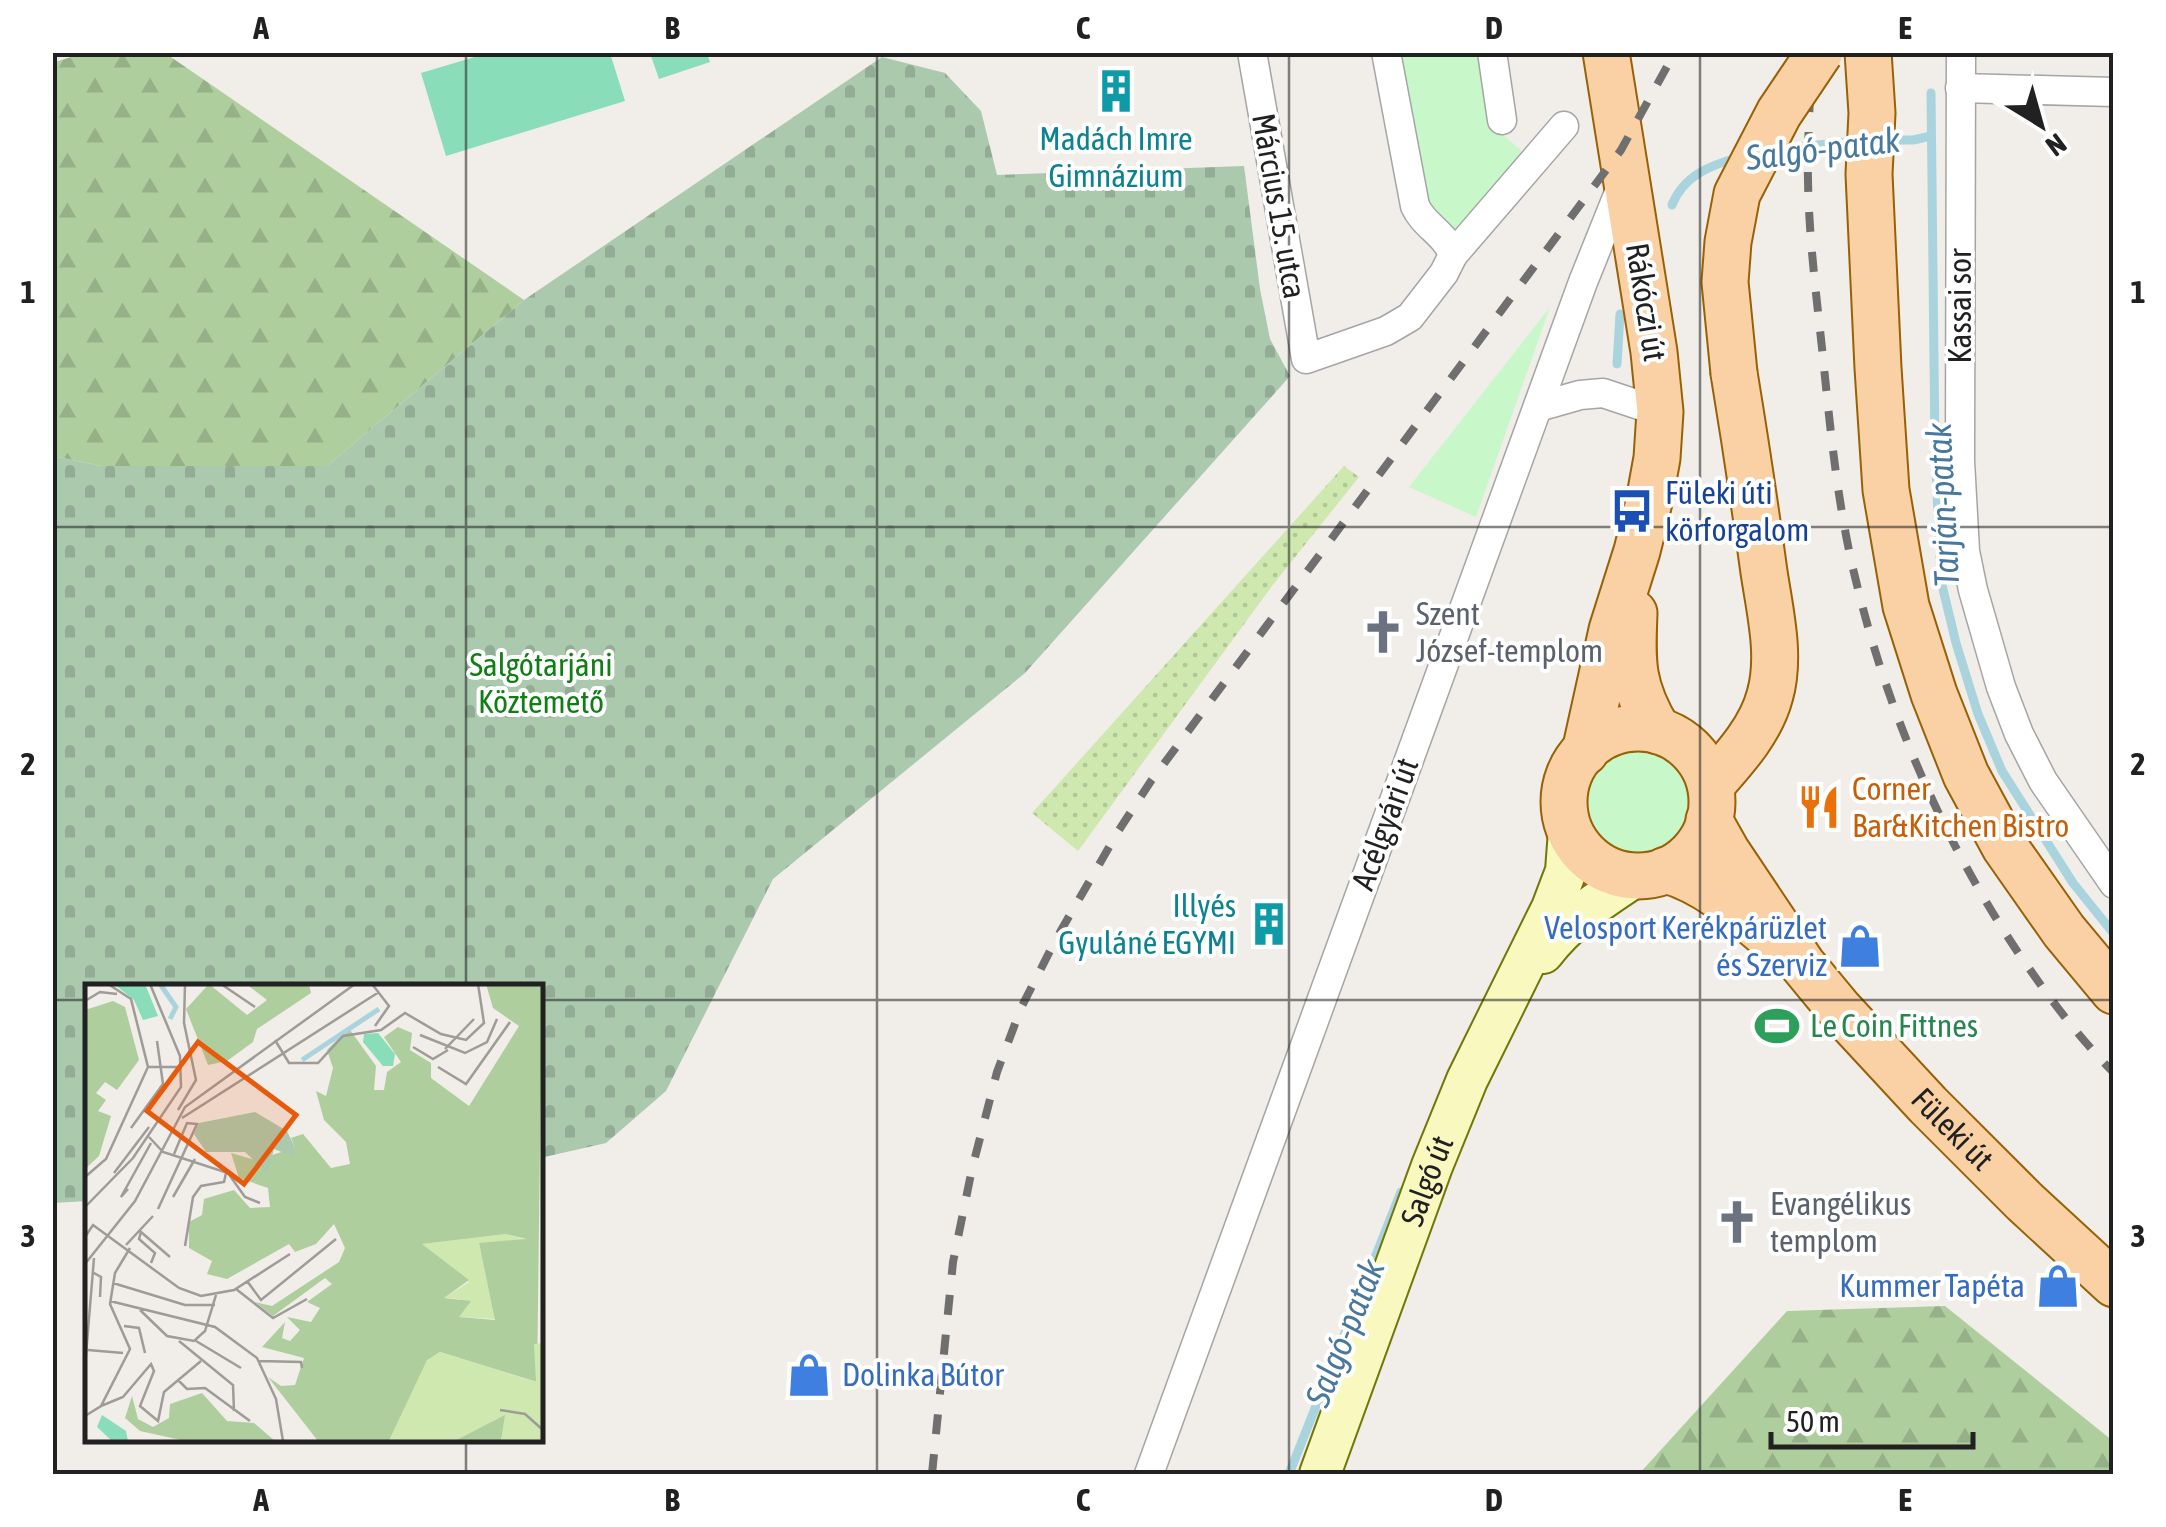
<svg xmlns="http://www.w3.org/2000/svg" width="2166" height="1527" font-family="'Asap Condensed',sans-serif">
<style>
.grass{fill:url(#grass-dots)}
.forest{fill:url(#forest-firs)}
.cemetery{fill:url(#cemetery-stones)}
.park{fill:#c8f8c9}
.pitch{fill:#89ddb8}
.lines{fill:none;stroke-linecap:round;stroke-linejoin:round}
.stream{stroke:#aad4dd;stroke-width:9}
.street-casing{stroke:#a5a5a5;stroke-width:31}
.secondary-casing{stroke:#707709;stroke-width:44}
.primary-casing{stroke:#986105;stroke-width:49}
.street{stroke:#fff;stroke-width:28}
.secondary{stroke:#f8f8bf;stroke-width:40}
.primary{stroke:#f9d1a5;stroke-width:45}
.rail{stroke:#6f6f6f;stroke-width:8;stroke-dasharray:20 20;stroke-linecap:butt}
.primary-bridge-casing{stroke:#986105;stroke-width:49;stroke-linecap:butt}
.primary-bridge{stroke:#f9d1a5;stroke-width:45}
.grid{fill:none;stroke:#212121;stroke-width:2.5;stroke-opacity:0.55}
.labels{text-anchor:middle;stroke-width:8;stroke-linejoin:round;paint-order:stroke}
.culture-label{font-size:32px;fill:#0d838f;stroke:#fff}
.street-label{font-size:32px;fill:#212121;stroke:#fff}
.transit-label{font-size:32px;fill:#164399;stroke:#fff;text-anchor:start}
.worship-label{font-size:32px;fill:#5b616d;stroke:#fff;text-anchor:start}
.park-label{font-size:32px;fill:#107e14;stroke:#fff}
.food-label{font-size:32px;fill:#c56008;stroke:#fff;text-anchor:start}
.shop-label{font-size:32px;fill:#366cbe;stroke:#fff;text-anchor:end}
.leisure-label{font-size:32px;fill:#27864d;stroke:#fff;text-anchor:start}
.water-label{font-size:35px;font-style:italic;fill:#49789e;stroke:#fff}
.inset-river{fill:none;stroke:#aad4dd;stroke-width:5}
.inset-road{fill:none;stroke:#9e9b98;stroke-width:2.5}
.view{fill:#e8590c;fill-opacity:0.15;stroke:#e8590c;stroke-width:5}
.inset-edge{fill:none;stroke:#212121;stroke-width:5}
.neatline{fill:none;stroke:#212121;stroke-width:4}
.grid-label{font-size:32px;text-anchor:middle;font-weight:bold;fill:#212121}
</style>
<defs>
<pattern id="grass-dots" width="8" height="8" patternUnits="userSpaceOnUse" patternTransform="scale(2.5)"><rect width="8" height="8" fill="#cfe8b0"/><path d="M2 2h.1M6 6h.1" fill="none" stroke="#b1c797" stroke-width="1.8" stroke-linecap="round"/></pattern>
<pattern id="forest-firs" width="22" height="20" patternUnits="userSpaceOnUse" patternTransform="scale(2.5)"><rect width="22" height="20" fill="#afce9e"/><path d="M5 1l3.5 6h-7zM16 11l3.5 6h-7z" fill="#96b188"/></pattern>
<pattern id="cemetery-stones" width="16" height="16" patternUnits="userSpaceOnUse" patternTransform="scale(2.5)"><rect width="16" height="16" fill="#aac9ad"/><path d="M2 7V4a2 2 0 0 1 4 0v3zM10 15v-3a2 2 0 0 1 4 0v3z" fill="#92ac95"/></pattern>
</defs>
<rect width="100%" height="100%" fill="#f1ede8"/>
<polygon class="grass" points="1344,466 1359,477 1272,586 1078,851 1032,813"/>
<g class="forest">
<polygon points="84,53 165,53 524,300 327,466 101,466 53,456 52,63"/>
<polygon points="1945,1306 2113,1441 2113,1474 1639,1474 1787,1311"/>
</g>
<polygon class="cemetery" points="882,57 945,73 981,111 997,175 1244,166 1260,289 1270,339 1290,376 1025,673 773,879 666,1091 606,1143 540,1158 540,987 88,987 87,1201 53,1203 53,456 101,466 327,466 524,300"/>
<g class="park">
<polygon points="1395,53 1479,53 1500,132 1525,154 1462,229 1448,229 1430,213"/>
<polygon points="1550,307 1476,517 1409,487"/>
<path d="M1639 728C1661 732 1695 740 1701 765 1704 777 1703 792 1704 804 1705 824 1707 838 1692 854 1680 866 1667 869 1651 871 1643 872 1635 875 1628 875 1604 875 1579 852 1569 831 1553 792 1576 744 1616 731 1623 729 1632 729 1639 728Z"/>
</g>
<g class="pitch">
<polygon points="488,53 610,53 625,101 446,156 421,73"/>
<polygon points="650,53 707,53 710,62 659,79"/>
</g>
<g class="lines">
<g class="stream">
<polyline points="1931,93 1935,448 1941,581 1956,643 1978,714 2002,771 2073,883 2114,934"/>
<polyline points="1884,140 1913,140 1931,136"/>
<polyline points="1775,149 1859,141"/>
<path d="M1672 205C1684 175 1711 165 1740 157"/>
<polyline points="1617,364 1620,314"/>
<polyline points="1289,1474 1401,1192"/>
</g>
<g class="street-casing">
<g id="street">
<path d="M1252 52 1306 359 1386 331 1410 317 1444 273 1453 255C1446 234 1424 226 1415 206L1386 52"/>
<polyline points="1492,52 1502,120"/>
<polyline points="1961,52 1960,461 1965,551 1973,590 2001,687 2019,734 2043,781 2114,884"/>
<polyline points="1960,88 2114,92"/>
<polyline points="1453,255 1564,126"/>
<polyline points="1538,407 1580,395 1603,393 1660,412"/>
<polyline points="1149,1474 1583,282 1624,180"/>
</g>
</g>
<g class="secondary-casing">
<g id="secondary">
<path d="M1543 953C1568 920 1601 899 1636 876"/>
<path id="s1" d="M1320 1474 1432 1166 1467 1080 1552 908 1566 871 1569 831"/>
</g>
</g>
<g class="primary-casing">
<g id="primary">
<polyline points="1868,52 1872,113 1869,174 1878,368 1886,490 1906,606 1934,694 1966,775 2005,847 2064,931 2114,991"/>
<path d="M1634 613C1632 663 1631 686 1658 731"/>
<circle cx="1638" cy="802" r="74"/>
<polyline points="1585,752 1612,630 1637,551 1649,502 1657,458 1660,412 1654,352 1606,52"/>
<path d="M1711 785C1734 759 1761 730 1770 695 1781 656 1770 612 1764 572 1755 506 1745 440 1734 373"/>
<path id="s2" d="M1709 820 1727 852 1802 964 1840 1010 1928 1105 2025 1202 2114 1284"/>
<path d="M1666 870C1705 881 1736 908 1766 934"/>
</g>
</g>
<use href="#street" class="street"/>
<use href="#secondary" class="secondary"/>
<use href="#primary" class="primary"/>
<g class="rail">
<path d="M1811 52C1811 95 1807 139 1808 181 1809 237 1816 293 1822 348 1830 425 1837 505 1856 581 1888 714 1943 840 2019 954 2048 996 2078 1037 2114 1073"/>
<polyline points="932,1474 953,1262 972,1169 997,1072 1021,1008 1056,939 1119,830 1151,781 1621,150 1675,52"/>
</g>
<g class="primary-bridge-casing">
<polyline id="primary-bridge" points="1734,373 1725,282 1728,242 1737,194 1779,113 1820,52"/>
</g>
<use href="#primary-bridge" class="primary-bridge"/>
</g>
<path class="grid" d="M466 52V987M877 52V1474M1289 52V1474M1700 52V1474M52 527H2114M52 1000H88M540 1000H2114M466 1440V1474"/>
<defs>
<g id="building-bare" transform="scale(3.45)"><path d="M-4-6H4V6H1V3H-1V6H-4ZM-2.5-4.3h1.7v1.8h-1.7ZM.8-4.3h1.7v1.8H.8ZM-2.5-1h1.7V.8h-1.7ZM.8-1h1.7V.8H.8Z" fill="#0f9aa8" stroke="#fff" stroke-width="2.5" paint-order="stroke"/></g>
<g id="bus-bare" transform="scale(3.45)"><path d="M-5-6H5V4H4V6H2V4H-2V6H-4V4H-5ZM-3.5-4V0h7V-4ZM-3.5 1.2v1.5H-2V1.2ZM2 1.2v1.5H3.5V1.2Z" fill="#1a4fb4" stroke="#fff" stroke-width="2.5" paint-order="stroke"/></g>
<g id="church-bare" transform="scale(3.45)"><path d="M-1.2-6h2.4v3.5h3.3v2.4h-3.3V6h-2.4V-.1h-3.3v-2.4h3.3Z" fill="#6b7280" stroke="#fff" stroke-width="2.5" paint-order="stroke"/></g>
<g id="restaurant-bare" transform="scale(3.45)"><path d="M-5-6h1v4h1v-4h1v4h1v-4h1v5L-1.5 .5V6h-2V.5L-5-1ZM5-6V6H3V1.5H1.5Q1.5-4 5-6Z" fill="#e8710a" stroke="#fff" stroke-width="2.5" paint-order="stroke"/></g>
<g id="shop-bare" transform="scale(3.45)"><path d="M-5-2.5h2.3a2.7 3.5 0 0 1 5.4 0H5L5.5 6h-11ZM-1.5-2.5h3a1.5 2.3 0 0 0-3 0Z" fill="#3f7fe0" stroke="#fff" stroke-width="2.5" paint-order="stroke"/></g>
<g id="stadium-bare" transform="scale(3.45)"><path d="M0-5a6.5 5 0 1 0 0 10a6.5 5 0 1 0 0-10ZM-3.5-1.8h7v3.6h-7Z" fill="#2e9e5b" stroke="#fff" stroke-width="2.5" paint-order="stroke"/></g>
</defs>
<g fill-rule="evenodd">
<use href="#building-bare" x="1116" y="91"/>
<use href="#bus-bare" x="1632" y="511"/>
<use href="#church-bare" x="1383" y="632"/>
<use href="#restaurant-bare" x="1819" y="807"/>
<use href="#building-bare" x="1269" y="924"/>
<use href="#shop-bare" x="1860" y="946"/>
<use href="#stadium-bare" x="1777" y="1026"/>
<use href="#church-bare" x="1737" y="1222"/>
<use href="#shop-bare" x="2058" y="1286"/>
<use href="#shop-bare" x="809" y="1375"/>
</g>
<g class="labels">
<g class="culture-label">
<text x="1116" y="150">Madách Imre<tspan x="1116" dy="37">Gimnázium</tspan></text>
<text x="1236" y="917" text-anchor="end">Illyés<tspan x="1236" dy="37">Gyuláné EGYMI</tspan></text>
</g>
<g class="street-label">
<text transform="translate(1279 206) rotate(80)" y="11">Március 15. utca</text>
<text transform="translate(1646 302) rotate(81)" y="11">Rákóczi út</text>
<text transform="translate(1960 306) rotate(-90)" y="11">Kassai sor</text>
<text transform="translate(1385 824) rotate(-70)" y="11">Acélgyári út</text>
<text dy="11" stroke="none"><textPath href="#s2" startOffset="395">Füleki út</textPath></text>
<text dy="11" stroke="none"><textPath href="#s1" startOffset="312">Salgó út</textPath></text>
</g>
<g class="transit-label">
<text x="1665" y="504">Füleki úti<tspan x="1665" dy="37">körforgalom</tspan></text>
</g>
<g class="worship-label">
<text x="1416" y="625">Szent<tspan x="1416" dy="37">József-templom</tspan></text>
<text x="1770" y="1215">Evangélikus<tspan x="1770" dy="37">templom</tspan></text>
</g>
<g class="park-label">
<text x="541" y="676">Salgótarjáni<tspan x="541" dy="37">Köztemető</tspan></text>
</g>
<g class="food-label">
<text x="1852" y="800">Corner<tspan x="1852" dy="37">Bar&amp;Kitchen Bistro</tspan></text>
</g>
<g class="shop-label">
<text x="1827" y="939">Velosport Kerékpárüzlet<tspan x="1827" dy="37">és Szerviz</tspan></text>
<text x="2025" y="1297">Kummer Tapéta</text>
<text x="842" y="1386" text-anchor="start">Dolinka Bútor</text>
</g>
<g class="leisure-label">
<text x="1810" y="1037">Le Coin Fittnes</text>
</g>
<g class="water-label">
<text transform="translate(1823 149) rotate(-7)" y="12">Salgó-patak</text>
<text transform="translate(1943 505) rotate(-93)" y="12">Tarján-patak</text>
<text transform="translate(1345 1333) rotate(-68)" y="12">Salgó-patak</text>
</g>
</g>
<g transform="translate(85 984)">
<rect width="458" height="458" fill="#f1ede8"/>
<path d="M421 250 441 256 394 260 411 335 374 333 375 315 359 314 384 298 337 260Z" fill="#cfe8b0"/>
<path d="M124 0 162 31 182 16 161 0H224L226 9 172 45 168 58 142 77 123 81 101 25ZM401 0H457L452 398 355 368 342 377 304 457H233L183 393 196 402 210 401 219 374 177 363 200 338 197 354 205 357 215 346 202 333 226 338 235 324 222 318 247 300 240 294 188 332 170 318 187 322 254 278 260 264 249 240 231 260 210 268 204 260 142 295 122 290 127 277 104 264V238L117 231 119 215 149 206 165 224 185 223 183 204 154 194 146 169 170 176 210 164 206 154 218 150 246 184 265 180 261 158 239 136 231 107 241 112 248 84 242 66 260 48 265 46 291 82 289 106H299L302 88 316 78 299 53 313 43 327 49 325 66 346 79V94L384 122 434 42 408 24ZM421 250 441 255 394 259 410 336 374 333 386 317 359 314 384 296 337 260ZM28 17 40 23 54 76 32 106 20 98 11 109 21 116 13 127 26 132 14 172 0 185V26ZM117 409 142 437 169 439 190 457 96 456 55 447 40 434 47 412 53 435 68 443 84 434 85 420ZM421 430 416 457H369Z" fill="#afce9e" fill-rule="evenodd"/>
<path d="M170 128 202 147 210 164 209 173 189 165 182 189 160 168H121L109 150 114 139Z" fill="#aac9ad"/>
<path d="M457 359V457H416L420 431 369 457H304L342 376 355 368 451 398 449 360Z" fill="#cfe8b0"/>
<path d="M29 0H60L73 32 58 36 49 16ZM293 49 310 70 308 82H298L278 58 279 50ZM17 431 41 447 43 457H27L12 443Z" fill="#89ddb8"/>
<path class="inset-river" d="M75 0 91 23 85 35M217 76 294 25"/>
<path class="inset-road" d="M136 0 170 23M287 0 304 22 290 42M0 17 15 8 32 10M335 51 380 69 402 58 412 35M190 56 204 79H233L258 52 296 46 320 29 356 50 381 56 399 39 393 0M328 63 348 75 363 66M360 65 389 35M63 83H94M353 83 381 100 425 38M93 126 111 96 99 39 100 0M97 134 294 8M46 144 78 100 72 57M64 153 78 168 143 189 160 213 175 219M29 189 64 143M0 193 21 175 63 83 46 15 23 0M43 205 36 213 66 159M88 213 110 175M0 223 48 174 96 103 95 72 65 0M73 225 112 140 102 139 89 170M0 253 8 241 94 304 116 312 149 306 205 270M41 261 68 232M100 262 108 213 116 202 139 198 141 189M66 279 70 269 54 255 56 248 85 273M0 280 50 217 100 123 270 0M7 288 16 293 15 313M162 297 176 316 251 255M28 299 100 321H130M151 305 188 334 222 315M25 317 130 343 172 374 191 415 198 457M55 326 82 352 109 357 120 347 131 311M39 342 54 344 60 369M94 357 148 401 149 427M111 357 156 384M3 366 38 369M174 377 216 378 217 384M0 383 9 274M93 396 102 405 120 404 165 437M16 422 38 413 66 380 69 387 55 422 73 437 79 408 116 377M415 426 440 430 458 446M0 432 16 422 45 365 25 320 30 289 45 264"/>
<path class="view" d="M113 58 211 131 159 200 62 127Z"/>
<rect width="458" height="458" class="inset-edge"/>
</g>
<rect width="2166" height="1527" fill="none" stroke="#ffffff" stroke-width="110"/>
<g transform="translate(2041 125) rotate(143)" stroke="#ffffff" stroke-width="8" paint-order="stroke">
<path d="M0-8L18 38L0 25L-18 38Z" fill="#212121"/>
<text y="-15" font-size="28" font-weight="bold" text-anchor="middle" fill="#212121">N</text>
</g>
<path d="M1771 1432v15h202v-15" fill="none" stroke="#212121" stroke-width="5"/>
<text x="1786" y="1432" font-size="30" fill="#212121" stroke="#ffffff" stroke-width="8" paint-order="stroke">50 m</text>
<rect x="55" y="55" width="2056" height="1417" class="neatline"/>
<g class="grid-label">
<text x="261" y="39">A</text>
<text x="672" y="39">B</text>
<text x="1083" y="39">C</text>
<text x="1494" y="39">D</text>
<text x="1905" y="39">E</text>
<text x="28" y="303">1</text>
<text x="2138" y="303">1</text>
<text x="28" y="775">2</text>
<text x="2138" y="775">2</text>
<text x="28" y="1247">3</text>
<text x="2138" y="1247">3</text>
<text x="261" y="1511">A</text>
<text x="672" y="1511">B</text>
<text x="1083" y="1511">C</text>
<text x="1494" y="1511">D</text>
<text x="1905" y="1511">E</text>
</g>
</svg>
